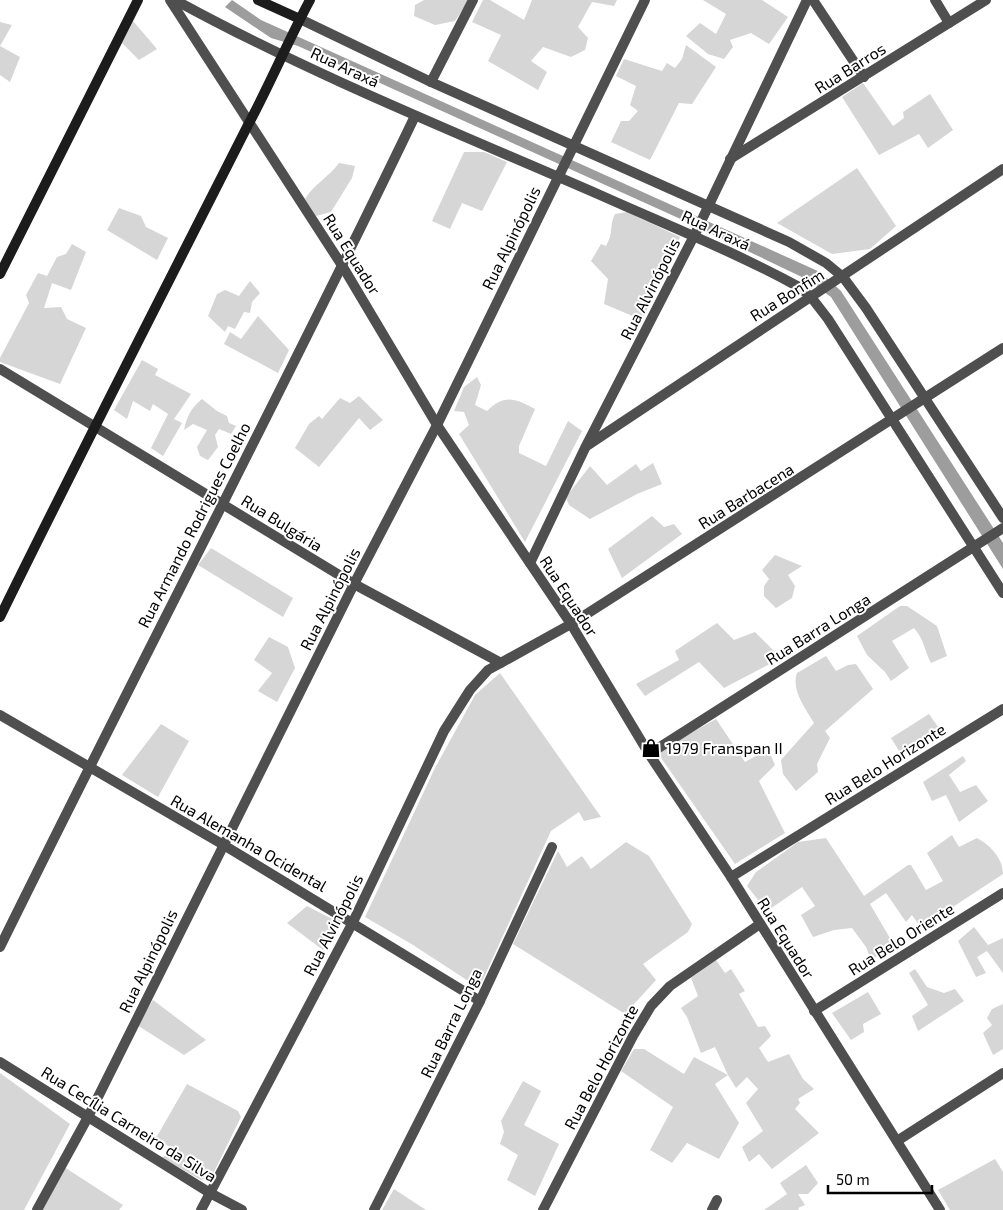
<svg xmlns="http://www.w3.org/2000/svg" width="1003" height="1210" font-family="'Exo 2',sans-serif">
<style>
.green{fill:#d6d6d6}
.water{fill:#9d9d9d}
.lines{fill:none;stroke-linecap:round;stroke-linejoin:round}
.street{stroke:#4f4f4f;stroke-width:10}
.secondary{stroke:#1c1c1c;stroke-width:10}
.labels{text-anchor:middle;stroke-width:4;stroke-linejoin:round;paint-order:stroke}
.street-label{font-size:16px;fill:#000;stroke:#fff}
.poi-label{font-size:16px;fill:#000;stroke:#fff;text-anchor:start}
</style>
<rect width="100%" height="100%" fill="#fff"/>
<g class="green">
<polygon points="424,0 469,0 455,21 435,25 414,16 415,5"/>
<polygon points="483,0 490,0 524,20 532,0 617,0 614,6 592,2 578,27 588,38 585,50 571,57 543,47 531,61 547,72 538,90 488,61 501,35 472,22"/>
<polygon points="703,0 762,0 788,17 769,44 751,33 730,40 733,47 724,59 708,54 686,36 700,23 716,34 726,14"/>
<polygon points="133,21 157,49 139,60 122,43"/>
<polygon points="0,22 12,25 0,46 20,57 10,82 0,75"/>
<polygon points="686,45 716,67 692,104 679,103 650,160 611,142 621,121 629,121 638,111 630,105 636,86 616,76 624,59 662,71 667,63 675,68 682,59"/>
<polygon points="863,83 893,126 904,118 903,112 930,94 953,130 928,148 919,134 879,155 842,97"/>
<polygon points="464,152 484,152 507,162 482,211 462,203 450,229 432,221"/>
<path d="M339 163 355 166 352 178 331 212 316 216 305 199C314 184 329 177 339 163Z"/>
<polygon points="857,168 896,226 870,249 832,254 777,223"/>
<polygon points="119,208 141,216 146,227 168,238 157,260 107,230"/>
<path d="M627 212 680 237 642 320 604 304 608 279 591 261 601 244 606 246C614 232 609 226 615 214Z"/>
<polygon points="72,244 86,252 71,290 52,283 44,308 61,307 67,319 86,328 60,384 0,362 0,358 29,303 26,295 38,273 47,276 57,257 66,254"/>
<polygon points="250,281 260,293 252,302 250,313 244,312 235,329 228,326 225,332 208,316 217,294 225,290 239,296"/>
<polygon points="258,316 289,350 278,373 224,344 230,332 241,339"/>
<polygon points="142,360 158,369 155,375 191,394 174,419 182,423 163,456 151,448 168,414 153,404 150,411 133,401 127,419 114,410"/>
<path d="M477 377 481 385 475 405 487 411C504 394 515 398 535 409L519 446V453L546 466 568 421 582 431 525 542 459 434 469 425 464 412 454 411 464 387Z"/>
<polygon points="359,396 383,420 370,430 359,418 319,467 295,448 309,424 319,416 322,419 340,398 350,403"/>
<path d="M202 399 217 411 227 416 229 423 236 426 231 434 219 429 215 435 218 447 208 460 200 456 197 447 207 430 193 424 184 430C187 416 191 408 202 399Z"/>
<polygon points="653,463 662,484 637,494 590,519 569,505 566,497 590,466 607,485 636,464 641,471"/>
<polygon points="652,516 664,527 674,524 682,534 622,578 608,549"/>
<polygon points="211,548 293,598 283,617 198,565"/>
<polygon points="775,555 802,566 788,575 795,586 792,598 776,608 764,596 764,586 769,579 762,570"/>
<path d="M900 606H907L937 626 947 656 931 663C924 650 924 639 914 628L892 641 909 668 891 681 885 672 867 655 857 636Z"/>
<polygon points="717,623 734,640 755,632 781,658 724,688 699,662 645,696 636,684 679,660 675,651"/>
<polygon points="269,637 288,647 295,668 277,702 258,691 272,673 254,660"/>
<path d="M826 656 836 671 848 665 856 664 873 689 825 731 830 738 817 764 818 772 796 791 783 774 781 760 814 723C805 708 791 690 797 673Z"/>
<polygon points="500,673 601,817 584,821 579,812 551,831 479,988 413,945 365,917 435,768 475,695"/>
<polygon points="929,714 941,731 901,754 891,738"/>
<polygon points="716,719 745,762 768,749 775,765 759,781 785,833 735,864 657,752"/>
<polygon points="161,724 189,741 158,797 122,775"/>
<polygon points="963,756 966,761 949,775 960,792 976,785 988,801 959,822 946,795 932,801 923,782"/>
<path d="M952 835 959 847 977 838C990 845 1003 858 1003 874L921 928 912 915 906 922 886 893 870 904 894 945 871 960 866 947 852 928 834 930 813 937 801 915 815 906 802 887 767 911 747 886 756 872 798 842 826 838 864 896 908 865H911L926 890 943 881 927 853Z"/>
<polygon points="626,842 649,856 692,924 688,932 643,964 656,980 625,1014 513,944 558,851 567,867 582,856 591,869"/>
<polygon points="307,906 340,923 323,950 287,923"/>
<polygon points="974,927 988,945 1003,938 1003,973 987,951 977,957 986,973 976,977 958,941"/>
<polygon points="716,960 725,973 731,969 745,991 739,994 758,1027 765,1026 771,1036 759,1048 768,1062 789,1054 803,1079 814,1089 798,1099 800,1103 795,1109 819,1133 772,1169 759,1154 749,1162 742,1147 763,1131 746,1103 758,1089 747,1077 736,1088 728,1075 715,1084 739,1123 719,1159 687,1143 672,1163 650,1150 673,1107 621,1071 634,1049 644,1049 684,1074 694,1057 728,1075 715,1047 701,1053 687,1017 681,1008 698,996 691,978"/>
<polygon points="915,969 927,987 944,993 955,989 964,1001 918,1031 912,1016 928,1005 909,973"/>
<polygon points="868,992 881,1014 863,1024 864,1032 851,1040 832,1013"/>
<polygon points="153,1000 206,1040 184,1055 137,1025"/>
<polygon points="1003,1004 1003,1049 993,1055 983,1033 992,1025 987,1018 992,1009"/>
<polygon points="0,1073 70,1124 24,1210 0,1210"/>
<polygon points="523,1081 541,1091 524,1125 559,1144 535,1196 507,1180 518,1155 500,1144 504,1132 501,1121"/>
<polygon points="187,1084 238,1111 241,1117 212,1176 201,1180 162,1158 173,1149 156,1138"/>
<polygon points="995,1159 1003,1172 1003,1210 950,1210 938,1190"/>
<polygon points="806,1165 818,1183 808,1194 798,1194 805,1205 798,1208 799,1210 764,1210 787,1194 780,1183"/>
<polygon points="64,1167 123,1205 119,1210 42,1210"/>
<polygon points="394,1189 426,1210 382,1210"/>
</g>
<polygon class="water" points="232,0 261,20 820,272 841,291 1003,543 1003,569 831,297 806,279 685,221 298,46 271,38 225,7"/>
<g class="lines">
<g class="street">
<polyline points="170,0 343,267 437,425 571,624 649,754 731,877 940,1210"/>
<path d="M175 0C312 75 458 133 600 195 667 225 735 252 799 287L811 297 828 319 1003 593"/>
<polyline points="813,0 864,77"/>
<polyline points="935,0 949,23"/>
<polyline points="300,19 431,82 789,242 826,263 843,277 866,308 1003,518"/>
<polyline points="431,82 473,0"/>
<polyline points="730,159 986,0"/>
<polyline points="0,369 354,584 501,663"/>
<polyline points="588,445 1003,169"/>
<polyline points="530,563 586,446 696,232 807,0"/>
<polyline points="0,715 222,844 480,1001"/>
<polyline points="649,754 1003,528"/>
<polyline points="731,877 1003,709"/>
<path d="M0 947C137 669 281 395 415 116"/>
<polyline points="814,1011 1003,893"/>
<polyline points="0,1062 210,1193 242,1210"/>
<polyline points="897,1141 1003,1073"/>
<polyline points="37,1210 88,1117 354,584 437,425 645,0"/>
<polyline points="201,1210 353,922 444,731 470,690 488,670 571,624 1003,348"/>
<polyline points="374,1210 480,1001 552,847"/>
<polyline points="543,1210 633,1036 651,1006 670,986 760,924"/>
<polyline points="712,1210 717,1200"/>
</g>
<g class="secondary">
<polyline points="258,0 300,19"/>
<polyline points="0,274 138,0"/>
<path d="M0 617C81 452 165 289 248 125 270 84 288 41 310 0"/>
</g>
</g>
<defs>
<g id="shop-bare" transform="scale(1.5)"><path d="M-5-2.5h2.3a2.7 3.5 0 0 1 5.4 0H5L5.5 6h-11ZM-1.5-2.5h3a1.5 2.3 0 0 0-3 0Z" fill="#000" stroke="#fff" stroke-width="2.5" paint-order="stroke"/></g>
</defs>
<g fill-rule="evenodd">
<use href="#shop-bare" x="651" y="748"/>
</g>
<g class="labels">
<g class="street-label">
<text transform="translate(345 67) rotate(25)" y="6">Rua Araxá</text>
<text transform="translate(850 68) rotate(-32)" y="6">Rua Barros</text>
<text transform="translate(716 230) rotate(25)" y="6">Rua Araxá</text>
<text transform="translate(511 238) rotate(-64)" y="6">Rua Alpinópolis</text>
<text transform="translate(352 254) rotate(58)" y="6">Rua Equador</text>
<text transform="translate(650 289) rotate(-63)" y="6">Rua Alvinópolis</text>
<text transform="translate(787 295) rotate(-32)" y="6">Rua Bonfim</text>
<text transform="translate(746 496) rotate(-32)" y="6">Rua Barbacena</text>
<text transform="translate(282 523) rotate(32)" y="6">Rua Bulgária</text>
<text transform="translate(194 525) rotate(-63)" y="6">Rua Armando Rodrigues Coelho</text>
<text transform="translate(569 596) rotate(57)" y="6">Rua Equador</text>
<text transform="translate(330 599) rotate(-63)" y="6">Rua Alpinópolis</text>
<text transform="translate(818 629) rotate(-32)" y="6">Rua Barra Longa</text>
<text transform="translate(885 764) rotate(-32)" y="6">Rua Belo Horizonte</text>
<text transform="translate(249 843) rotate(30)" y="6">Rua Alemanha Ocidental</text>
<text transform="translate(333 925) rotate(-63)" y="6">Rua Alvinópolis</text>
<text transform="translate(786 938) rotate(58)" y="6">Rua Equador</text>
<text transform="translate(901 939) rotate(-32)" y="6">Rua Belo Oriente</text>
<text transform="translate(148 961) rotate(-64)" y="6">Rua Alpinópolis</text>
<text transform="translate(451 1023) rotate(-64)" y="6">Rua Barra Longa</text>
<text transform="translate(601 1067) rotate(-62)" y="6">Rua Belo Horizonte</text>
<text transform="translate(129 1124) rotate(32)" y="6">Rua Cecília Carneiro da Silva</text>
</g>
<g class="poi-label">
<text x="666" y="754">1979 Franspan II</text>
</g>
</g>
<path d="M828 1185v8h104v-8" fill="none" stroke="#000000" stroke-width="2.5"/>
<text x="836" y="1185" font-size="15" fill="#000000" stroke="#ffffff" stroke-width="4" paint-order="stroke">50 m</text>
</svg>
